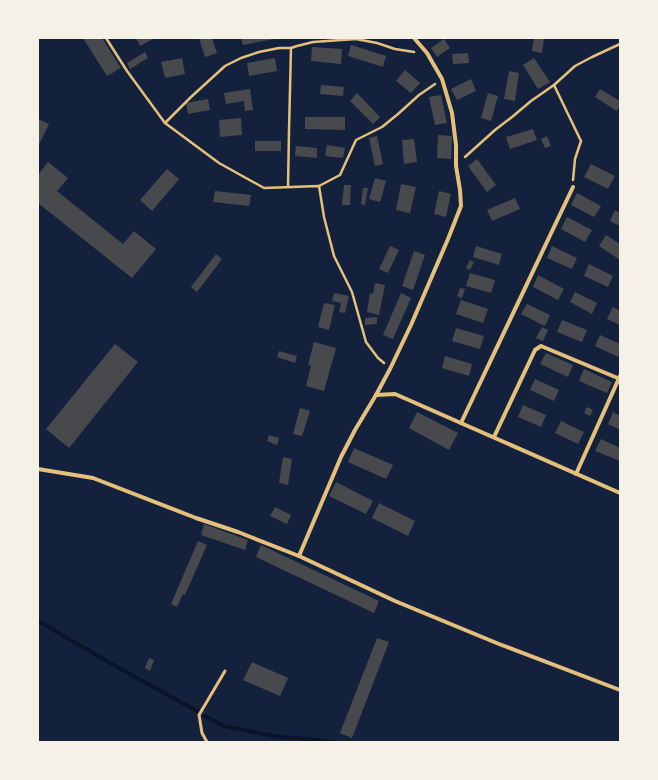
<svg xmlns="http://www.w3.org/2000/svg" width="658" height="780" font-family="'Exo 2',sans-serif">
<style>
.lines{fill:none;stroke-linecap:round;stroke-linejoin:round}
.stream{stroke:#0b132b;stroke-width:4}
.building{fill:#48494c}
.path{stroke:#e5c07b;stroke-width:2.5}
.service{stroke:#e5c07b;stroke-width:3}
.minor{stroke:#e5c07b;stroke-width:4}
</style>
<rect width="100%" height="100%" fill="#14213d"/>
<g class="lines">
<g class="stream">
<polyline points="38,621 112,664 197,711"/>
<polyline points="205,716 224,726 274,736 334,742"/>
</g>
</g>
<g class="building">
<polygon points="83,38 102,38 121,68 107,76"/>
<polygon points="136,38 155,38 140,46"/>
<polygon points="199,38 212,38 217,53 205,57"/>
<polygon points="241,38 274,38 274,39 243,45"/>
<polygon points="534,38 544,38 542,53 532,51"/>
<polygon points="444,39 450,48 437,57 431,48"/>
<polygon points="351,45 386,56 383,67 348,56"/>
<polygon points="312,47 342,49 341,64 311,61"/>
<polygon points="145,52 148,58 130,69 127,63"/>
<polygon points="468,53 469,63 453,64 452,54"/>
<polygon points="182,58 185,74 165,78 161,62"/>
<polygon points="275,58 277,71 249,76 247,63"/>
<polygon points="534,58 550,82 538,89 523,65"/>
<polygon points="405,70 420,83 411,93 396,81"/>
<polygon points="509,71 519,73 515,101 504,99"/>
<polygon points="471,79 476,91 457,100 451,89"/>
<polygon points="321,85 344,87 343,96 320,94"/>
<polygon points="250,89 253,110 245,111 244,101 226,104 224,93"/>
<polygon points="600,89 620,101 620,106 617,111 595,97"/>
<polygon points="357,93 380,117 373,124 350,101"/>
<polygon points="488,93 498,96 491,121 481,118"/>
<polygon points="441,95 447,123 435,125 429,97"/>
<polygon points="208,99 210,110 188,114 186,103"/>
<polygon points="305,117 345,117 345,130 305,129"/>
<polygon points="241,118 242,135 220,137 219,120"/>
<polygon points="38,119 49,124 39,144 38,143"/>
<polygon points="533,129 537,140 510,149 506,137"/>
<polygon points="438,135 452,136 451,159 437,158"/>
<polygon points="377,136 383,164 375,166 369,138"/>
<polygon points="547,136 551,146 545,148 541,139"/>
<polygon points="414,139 417,162 404,164 402,140"/>
<rect x="255" y="141" width="26" height="10"/>
<polygon points="327,145 345,148 343,158 325,156"/>
<polygon points="296,146 317,148 317,158 295,156"/>
<polygon points="477,159 496,185 487,192 468,166"/>
<polygon points="48,162 68,178 57,191 123,244 134,231 156,249 132,278 38,203 38,175"/>
<polygon points="591,164 615,176 608,189 584,177"/>
<polygon points="167,169 179,179 152,211 140,200"/>
<polygon points="375,178 386,181 380,202 369,199"/>
<polygon points="401,184 416,187 410,213 396,210"/>
<polygon points="344,185 351,185 350,205 342,205"/>
<polygon points="363,188 368,188 365,205 361,204"/>
<polygon points="215,191 251,195 249,206 213,202"/>
<polygon points="439,191 451,194 446,217 434,214"/>
<polygon points="577,193 601,206 594,217 571,205"/>
<polygon points="515,198 520,209 492,221 487,210"/>
<polygon points="615,210 620,213 620,226 610,221"/>
<polygon points="567,217 592,230 585,242 561,229"/>
<polygon points="606,235 620,244 620,260 599,246"/>
<polygon points="390,246 399,250 388,273 379,269"/>
<polygon points="476,246 502,254 499,265 473,257"/>
<polygon points="552,246 577,258 572,269 547,258"/>
<polygon points="414,251 425,255 413,290 402,286"/>
<polygon points="216,254 222,259 197,292 191,287"/>
<polygon points="470,260 474,262 470,270 466,268"/>
<polygon points="589,264 613,276 608,287 584,276"/>
<polygon points="470,273 495,280 491,293 466,286"/>
<polygon points="538,275 564,289 558,300 533,287"/>
<polygon points="375,283 385,285 379,315 367,312 370,293 373,294"/>
<polygon points="460,288 465,289 462,298 457,296"/>
<polygon points="575,292 597,303 592,314 570,302"/>
<polygon points="334,293 349,296 345,313 339,312 341,303 332,301"/>
<polygon points="401,293 411,298 393,339 383,335"/>
<polygon points="461,300 488,309 483,323 456,314"/>
<polygon points="324,303 335,305 329,330 318,327"/>
<polygon points="527,304 550,315 545,326 521,314"/>
<polygon points="613,307 620,311 620,325 607,319"/>
<polygon points="377,317 377,324 365,325 365,318"/>
<polygon points="562,320 587,330 582,342 557,332"/>
<polygon points="542,327 548,330 543,341 536,338"/>
<polygon points="456,328 484,336 480,349 452,341"/>
<polygon points="600,335 620,344 620,353 618,357 595,346"/>
<polygon points="314,342 336,348 324,391 306,386 311,366 308,365"/>
<polygon points="115,344 138,362 69,448 46,429"/>
<polygon points="279,351 297,356 295,363 277,357"/>
<polygon points="546,353 573,365 568,377 540,364"/>
<polygon points="445,356 472,364 469,376 442,368"/>
<polygon points="584,369 612,382 607,393 579,381"/>
<polygon points="535,379 559,390 554,401 530,390"/>
<polygon points="523,405 546,415 541,427 518,417"/>
<polygon points="587,407 593,410 590,416 584,413"/>
<polygon points="300,408 310,411 302,436 293,434"/>
<polygon points="417,412 458,433 449,450 409,428"/>
<polygon points="613,412 620,416 620,430 608,424"/>
<polygon points="561,421 584,432 578,444 555,433"/>
<polygon points="269,435 279,438 277,445 267,441"/>
<polygon points="601,439 620,448 620,461 595,451"/>
<polygon points="354,448 393,465 386,479 348,462"/>
<polygon points="283,457 292,459 288,485 279,483"/>
<polygon points="336,482 373,501 366,514 329,496"/>
<polygon points="379,503 415,521 408,536 372,518"/>
<polygon points="275,507 291,515 287,524 270,516"/>
<polygon points="204,524 248,540 245,550 201,535"/>
<polygon points="198,541 207,545 185,595 183,594 177,607 171,604"/>
<polygon points="261,545 379,601 374,613 256,557"/>
<polygon points="377,638 389,642 352,738 340,733"/>
<polygon points="149,658 154,660 150,671 145,668"/>
<polygon points="252,662 288,678 280,696 243,680"/>
</g>
<g class="lines">
<g class="path">
<polyline points="106,38 127,71 165,123 219,163 264,188 319,186 324,217 334,256 352,292 366,342 378,358 384,363"/>
<polyline points="554,85 581,141 575,159 573,180"/>
<polyline points="165,123 191,97 225,66 241,58 259,52 279,48 291,48 297,46 313,42 356,39 377,43 395,49 414,52"/>
<polyline points="465,157 495,130 512,117 531,101 554,85 575,66 592,57 620,44"/>
<polyline points="319,186 340,175 356,140 382,127 398,114 419,95 435,84"/>
<polyline points="288,187 289,131 291,48"/>
</g>
<polyline class="service" points="207,742 202,733 199,715 225,671"/>
<g class="minor">
<polyline points="376,395 395,394 620,493"/>
<polyline points="461,423 573,187"/>
<polyline points="494,437 535,350 541,346 620,379"/>
<polyline points="38,469 93,478 196,518 238,532 299,556 395,601 499,644 620,690"/>
<polyline points="576,474 620,376"/>
<polyline points="299,556 341,457 355,430 376,395 390,369 411,325 448,239 461,206 460,190 456,166 456,145 452,113 442,79 427,53 414,38"/>
</g>
</g>
<rect width="658" height="780" fill="none" stroke="#f6f1e7" stroke-width="78"/>
</svg>
